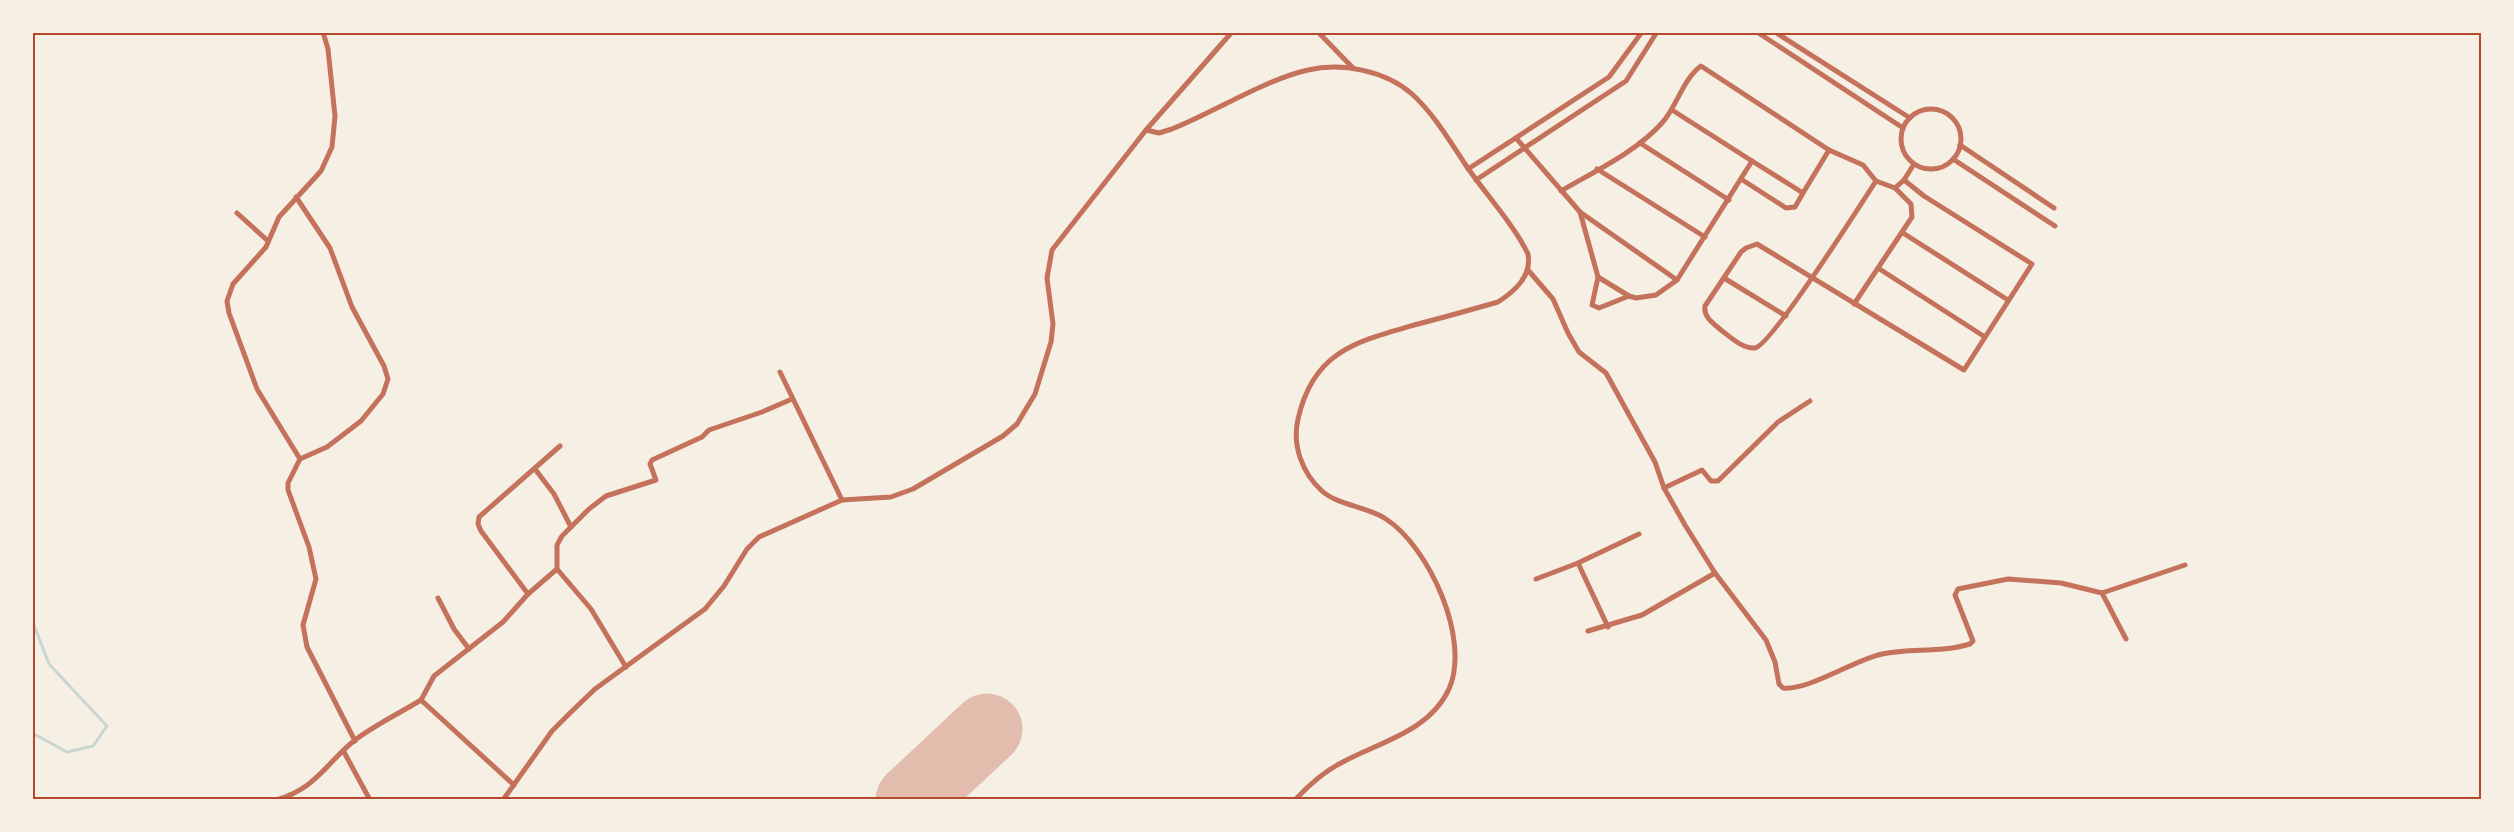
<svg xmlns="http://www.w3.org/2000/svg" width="2514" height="832" font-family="'PT Serif',serif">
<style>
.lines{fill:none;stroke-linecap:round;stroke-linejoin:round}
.stream{stroke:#c9d6d2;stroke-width:3}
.runway{stroke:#e2bdae;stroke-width:71}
.minor{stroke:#c5725c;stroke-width:5}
.neatline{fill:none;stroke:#b5482f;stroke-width:2}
</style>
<rect width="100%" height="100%" fill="#f6efe4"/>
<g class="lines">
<polyline class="stream" points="32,620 49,664 107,726 93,746 67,752 32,733"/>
<polyline class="runway" points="911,800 987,729"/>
<g class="minor">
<polyline points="323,32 328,49 335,116 332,147 321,171 279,217 266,247 233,284 227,301 229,313 257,389 300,459 288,483 288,490 309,547 316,579 303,625 307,647 355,741"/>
<polyline points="1318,32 1353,68"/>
<polyline points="1757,32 1903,128"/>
<polyline points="1775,32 1910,118"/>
<circle cx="1931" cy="139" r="30"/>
<polyline points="1672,110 1752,161"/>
<path d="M1146 130 1159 133 1172 129C1215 112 1264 80 1308 70 1342 62 1386 71 1412 94 1433 113 1449 140 1465 164 1483 191 1515 226 1528 254 1532 276 1515 291 1498 302 1470 310 1442 318 1414 325 1355 342 1313 352 1298 419 1292 445 1302 473 1322 491 1339 506 1367 506 1386 519 1429 547 1471 639 1449 689 1429 732 1379 742 1341 763 1323 772 1309 785 1295 800"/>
<polyline points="1516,138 1580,212 1598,277 1592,305 1599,308 1629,296 1636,298 1656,295 1677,280 1752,161 1803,193 1829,150"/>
<polyline points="1640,143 1729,200"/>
<polyline points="1960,145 2054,208"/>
<polyline points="1953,159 2055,226"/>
<polyline points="1468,169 1609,77 1642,32"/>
<polyline points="1597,169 1705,237"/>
<polyline points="1741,179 1786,208 1795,207 1803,193"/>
<polyline points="1476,180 1626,81 1657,32"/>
<path d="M1876 181C1861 204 1771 346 1755 348 1743 349 1730 337 1721 330 1714 324 1703 317 1705 306L1741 252 1746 248 1757 244 1964 370 2032 264 1924 196 1904 180"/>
<path d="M1561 191C1595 171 1636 152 1662 123 1677 106 1683 79 1701 66L1829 150 1863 165 1876 181 1895 188 1904 180 1914 164"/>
<polyline points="296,197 330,248 352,307 384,366 388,379 383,394 361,421 327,447 300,459"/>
<polyline points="1580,212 1677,280"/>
<polyline points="237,213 268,241"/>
<polyline points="1903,233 2008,300"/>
<polyline points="1878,268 1985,337"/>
<path d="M1528 270 1553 299 1568 333 1579 352 1606 373 1655 462 1664 488 1685 525 1715 573 1766 640 1775 662 1779 684 1783 688C1808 691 1854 660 1882 654 1911 648 1941 653 1970 644L1973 641 1955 595 1958 589 2008 579 2061 583 2102 593 2185 565"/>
<polyline points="1598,277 1629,296"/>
<polyline points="1724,278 1786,316"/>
<polyline points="1854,304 1912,217 1911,204 1895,188"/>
<polyline points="780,372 842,500"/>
<polyline points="535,469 554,494 571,527"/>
<polyline points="1664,488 1702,470 1711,481 1718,481 1778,422 1810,401"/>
<polyline points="1578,563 1608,627"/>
<polyline points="557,569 591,609 626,667"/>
<polyline points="1536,579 1578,563 1639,534"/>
<polyline points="2102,593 2126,639"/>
<polyline points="528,594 481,531 478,524 479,517 560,446"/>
<polyline points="438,598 454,629 469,649"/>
<polyline points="1588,631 1642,615 1715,573"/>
<polyline points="421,700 434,676 503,622 528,594 557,569 557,545 562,536 589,509 606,496 656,480 650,464 652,460 702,437 709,430 762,412 792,399"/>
<polyline points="344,752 370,800"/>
<path d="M276 800C317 788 325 764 355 740 375 725 400 713 421 700L514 785"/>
<polyline points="503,800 552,731 570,713 595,689 705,609 724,586 747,549 759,537 842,500 891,497 913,489 1003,436 1017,424 1035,394 1051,342 1053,324 1047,278 1052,250 1146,130 1232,32"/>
</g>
</g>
<rect width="2514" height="832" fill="none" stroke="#f6efe4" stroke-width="68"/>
<rect x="34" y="34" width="2446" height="764" class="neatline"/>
</svg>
